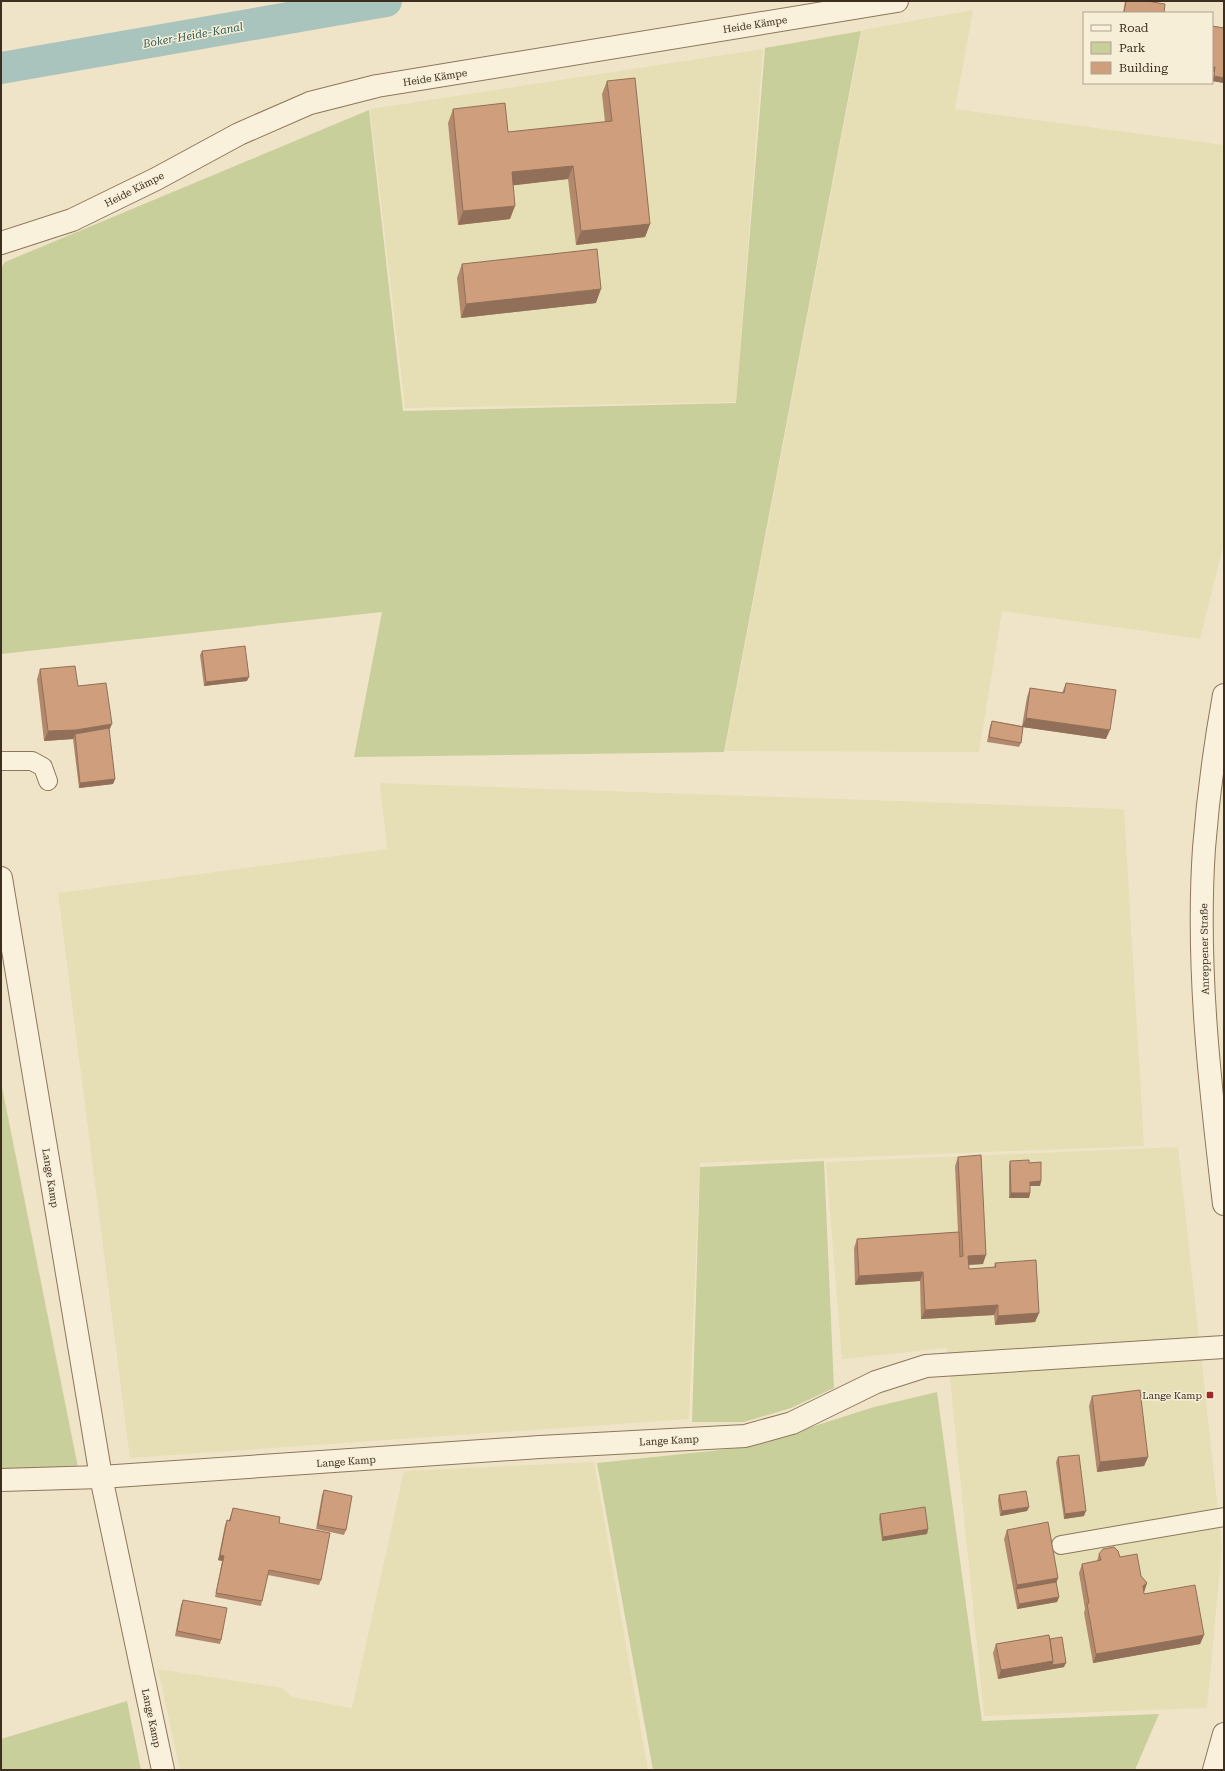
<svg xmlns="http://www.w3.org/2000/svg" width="1225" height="1771" font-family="'Roboto Serif',serif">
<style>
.farmland{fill:#e6deb5}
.green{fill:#c9cf9b}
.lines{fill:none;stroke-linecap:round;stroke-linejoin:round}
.canal{stroke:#a9c4bc;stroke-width:32}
.service-casing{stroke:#8d765c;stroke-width:20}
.minor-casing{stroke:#8d765c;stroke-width:24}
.tertiary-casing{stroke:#8d765c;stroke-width:24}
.service{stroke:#faf1dc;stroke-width:18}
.minor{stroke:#faf1dc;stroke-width:22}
.tertiary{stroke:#faf1dc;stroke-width:22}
.wall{fill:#b2896c}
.shaded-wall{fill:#916f58}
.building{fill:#cf9f7d;stroke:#916f58}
.poi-dot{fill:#9e2a2b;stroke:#f7eed8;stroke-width:1.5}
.labels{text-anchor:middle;stroke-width:3;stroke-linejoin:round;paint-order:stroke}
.street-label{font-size:10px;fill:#3d2e20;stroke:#f7eed8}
.poi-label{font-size:10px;fill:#3d2e20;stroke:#f7eed8;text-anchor:end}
.water-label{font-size:11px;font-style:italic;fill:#2f5d5a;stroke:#f7eed8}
</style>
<rect width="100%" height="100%" fill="#f0e4c8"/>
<g class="farmland">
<polygon points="973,10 955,109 1224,145 1224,543 1200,639 1002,611 979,752 725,751 862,30"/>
<polygon points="763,49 736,402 405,408 370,109"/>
<polygon points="380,783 1124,809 1144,1146 700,1163 689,1419 130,1458 58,893 387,849"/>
<polygon points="1178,1147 1222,1547 1207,1708 984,1716 947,1348 842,1359 826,1162"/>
<polygon points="594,1462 648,1770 180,1770 158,1669 282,1688 292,1697 352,1708 404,1471"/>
</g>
<g class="green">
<polygon points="861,31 724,752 354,757 382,612 1,654 1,268 5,262 369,110 403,411 736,403 765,48"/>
<polygon points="1,1082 78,1467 1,1472"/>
<polygon points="824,1161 834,1388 791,1408 744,1422 692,1422 700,1167"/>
<polygon points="937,1392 982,1721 1159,1714 1135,1770 653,1770 597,1463 749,1447 874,1407"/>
<polygon points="127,1701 141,1770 1,1770 1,1739"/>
</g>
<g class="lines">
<polyline class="canal" points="1,68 386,1"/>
<g class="service-casing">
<g id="service">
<polyline points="1,761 32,761 43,767 48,781"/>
<polyline points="1061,1545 1224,1517"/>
</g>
</g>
<g class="minor-casing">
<g id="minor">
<polyline points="1,243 72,220 156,179 239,134 310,103 377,86 897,1"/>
<polyline points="1,878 101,1477 163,1770"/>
<polyline points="1,1480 101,1477 540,1447 745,1436 792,1423 876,1382 926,1366 1224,1347"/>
</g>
</g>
<g class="tertiary-casing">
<g id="tertiary">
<path d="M1224 695C1215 745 1208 797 1204 848 1196 967 1210 1086 1224 1204"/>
<polyline points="1214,1770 1224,1734"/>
</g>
</g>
<use href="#service" class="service"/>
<use href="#minor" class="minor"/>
<use href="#tertiary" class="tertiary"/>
</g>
<g class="wall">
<polygon points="1125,1 1147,1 1164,13 1123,13"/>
<polygon points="1212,26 1224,28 1224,83 1212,81 1214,72 1212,72"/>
<polygon points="607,81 650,224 645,237 576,245 568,179 513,185 510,219 458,225 448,123 453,109 508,132 605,122 602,94"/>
<polygon points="462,264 596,303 461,318 457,278"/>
<polygon points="202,651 247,681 204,686 200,655"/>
<polygon points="40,669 78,686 109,730 115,779 113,784 79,788 73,739 44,741 37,679"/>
<polygon points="1066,683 1106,739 1023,727 1021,743 1019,747 987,742 990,726 992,721 1022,726 1027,697 1030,688 1062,693"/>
<polygon points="958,1157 983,1264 968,1265 969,1269 994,1268 995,1263 1039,1313 1035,1322 995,1325 994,1315 921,1319 920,1281 855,1285 854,1248 857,1239 958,1232 955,1166"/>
<polygon points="1010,1161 1041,1181 1040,1186 1030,1186 1030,1193 1029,1198 1009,1198 1009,1166"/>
<polygon points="1092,1396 1148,1457 1144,1466 1097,1472 1089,1406"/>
<polygon points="1058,1457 1084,1516 1064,1519 1056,1462"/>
<polygon points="324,1490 346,1530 344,1535 316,1529 322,1495"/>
<polygon points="999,1495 1029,1507 1027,1511 1000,1516 998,1500"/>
<polygon points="233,1508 279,1523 321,1580 319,1585 268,1575 262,1601 261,1606 215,1597 222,1561 218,1560 225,1525 227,1520 229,1520"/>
<polygon points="880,1514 928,1529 927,1534 882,1541 879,1519"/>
<polygon points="1007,1530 1058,1578 1056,1582 1059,1597 1057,1602 1017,1609 1004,1539"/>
<polygon points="1099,1554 1120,1557 1141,1576 1147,1583 1144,1592 1144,1594 1204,1635 1200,1644 1093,1663 1084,1613 1085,1609 1079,1573 1082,1564 1097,1561"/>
<polygon points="183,1600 221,1640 220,1644 175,1636 181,1605"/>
<polygon points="1050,1639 1064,1667 998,1679 993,1653 996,1644"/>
</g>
<g class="shaded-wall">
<polygon points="1214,76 1224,78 1224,83 1212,81"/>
<polygon points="573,166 568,179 507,186 512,172"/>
<polygon points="515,206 510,219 458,225 463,211"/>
<polygon points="650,224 645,237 576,245 581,231"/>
<polygon points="601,289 596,303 461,318 466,304"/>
<polygon points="249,677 247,681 204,686 206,682"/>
<polygon points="1026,718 1110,730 1106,739 1022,727"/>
<polygon points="112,724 108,733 75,734 73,739 44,741 48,731"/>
<polygon points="115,779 113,784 79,788 80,783"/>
<polygon points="1041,1181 1040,1186 1028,1186 1030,1182"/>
<polygon points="1011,1193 1030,1193 1029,1198 1009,1198"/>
<polygon points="986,1255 983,1264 964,1265 968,1256"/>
<polygon points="923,1272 920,1281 855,1285 859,1276"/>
<polygon points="998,1305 994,1315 921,1319 925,1310"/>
<polygon points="1039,1313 1035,1322 995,1325 998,1316"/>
<polygon points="1148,1457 1144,1466 1097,1472 1100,1462"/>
<polygon points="1029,1507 1027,1511 1000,1516 1002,1511"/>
<polygon points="1086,1511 1084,1516 1064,1519 1065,1514"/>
<polygon points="928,1529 927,1534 882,1541 883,1537"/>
<polygon points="220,1555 224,1556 222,1561 218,1560"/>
<polygon points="1058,1578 1055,1587 1016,1589 1017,1585"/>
<polygon points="1147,1583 1144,1592 1143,1586"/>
<polygon points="1059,1597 1057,1602 1017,1609 1019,1604"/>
<polygon points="1204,1635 1200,1644 1093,1663 1096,1654"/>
<polygon points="1053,1661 1066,1663 1064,1667 998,1679 1001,1670"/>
</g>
<g class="building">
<polygon points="1126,1 1147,1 1165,4 1164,13 1124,13"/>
<polygon points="1212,26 1224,28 1224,78 1214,76 1215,67 1212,67"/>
<polygon points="635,78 650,224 581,231 573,166 512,172 515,206 463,211 453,109 505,103 508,132 612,121 607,81"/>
<polygon points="597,249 601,289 466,304 462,264"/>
<polygon points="245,646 249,677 206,682 202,651"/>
<polygon points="75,666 78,686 106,683 112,724 76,730 48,731 40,669"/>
<polygon points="1066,683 1116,690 1110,730 1026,718 1030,688 1064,693"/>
<polygon points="992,721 1023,727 1021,743 989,737"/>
<polygon points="109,728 115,779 80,783 75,734"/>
<polygon points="981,1155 986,1255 968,1256 969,1269 996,1267 995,1263 1036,1260 1039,1313 998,1316 998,1305 925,1310 923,1272 859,1276 857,1239 959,1232 960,1257 963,1256 958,1157"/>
<polygon points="1029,1160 1029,1163 1041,1162 1041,1181 1030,1182 1030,1193 1011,1193 1010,1161"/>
<polygon points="1140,1390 1148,1457 1100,1462 1092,1396"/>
<polygon points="1079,1455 1086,1511 1065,1514 1058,1457"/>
<polygon points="324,1490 352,1496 346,1530 318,1525"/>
<polygon points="1026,1491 1029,1507 1002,1511 999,1495"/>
<polygon points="925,1507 928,1529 883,1537 880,1514"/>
<polygon points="233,1508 280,1517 279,1523 330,1533 321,1580 269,1570 262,1601 216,1593 224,1556 220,1555 227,1520 230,1521"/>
<polygon points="1048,1522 1058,1578 1017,1585 1007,1530"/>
<polygon points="1114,1547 1118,1551 1120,1557 1137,1554 1141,1576 1147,1583 1143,1586 1144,1594 1195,1585 1204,1635 1096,1654 1087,1604 1089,1603 1082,1564 1101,1560 1099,1554 1103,1549"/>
<polygon points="1056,1582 1059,1597 1019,1604 1016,1589"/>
<polygon points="183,1600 227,1608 221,1640 177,1631"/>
<polygon points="1049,1635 1053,1661 1001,1670 996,1644"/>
<polygon points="1062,1637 1066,1663 1052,1665 1053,1661 1050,1639"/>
</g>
<rect class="poi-dot" x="1206" y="1391" width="8" height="8" rx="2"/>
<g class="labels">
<g class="street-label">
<text transform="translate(755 24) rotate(-9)" y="4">Heide Kämpe</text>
<text transform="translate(435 77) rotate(-9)" y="4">Heide Kämpe</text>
<text transform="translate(134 189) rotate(-27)" y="4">Heide Kämpe</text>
<text transform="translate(1204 949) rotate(-91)" y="4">Anreppener Straße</text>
<text transform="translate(51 1178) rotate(81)" y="4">Lange Kamp</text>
<text transform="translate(669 1440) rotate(-3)" y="4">Lange Kamp</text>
<text transform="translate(346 1461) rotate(-4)" y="4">Lange Kamp</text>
<text transform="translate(152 1718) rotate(78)" y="4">Lange Kamp</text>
</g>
<g class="poi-label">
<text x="1202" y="1399">Lange Kamp</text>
</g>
<g class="water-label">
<text transform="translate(193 35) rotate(-10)" y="4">Boker-Heide-Kanal</text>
</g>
</g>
<rect width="1225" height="1771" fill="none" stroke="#3d2e20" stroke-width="4"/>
<rect x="1083" y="12" width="130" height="72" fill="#f7eed8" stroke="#ada18e"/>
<rect x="1091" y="25" width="20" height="6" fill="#faf1dc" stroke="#ada18e"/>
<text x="1119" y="32" font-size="12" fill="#3d2e20">Road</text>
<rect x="1091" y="42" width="20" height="12" fill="#c9cf9b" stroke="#ada18e"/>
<text x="1119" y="52" font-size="12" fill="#3d2e20">Park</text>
<rect x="1091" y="62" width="20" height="12" fill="#cf9f7d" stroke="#ada18e"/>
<text x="1119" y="72" font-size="12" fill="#3d2e20">Building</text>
</svg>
